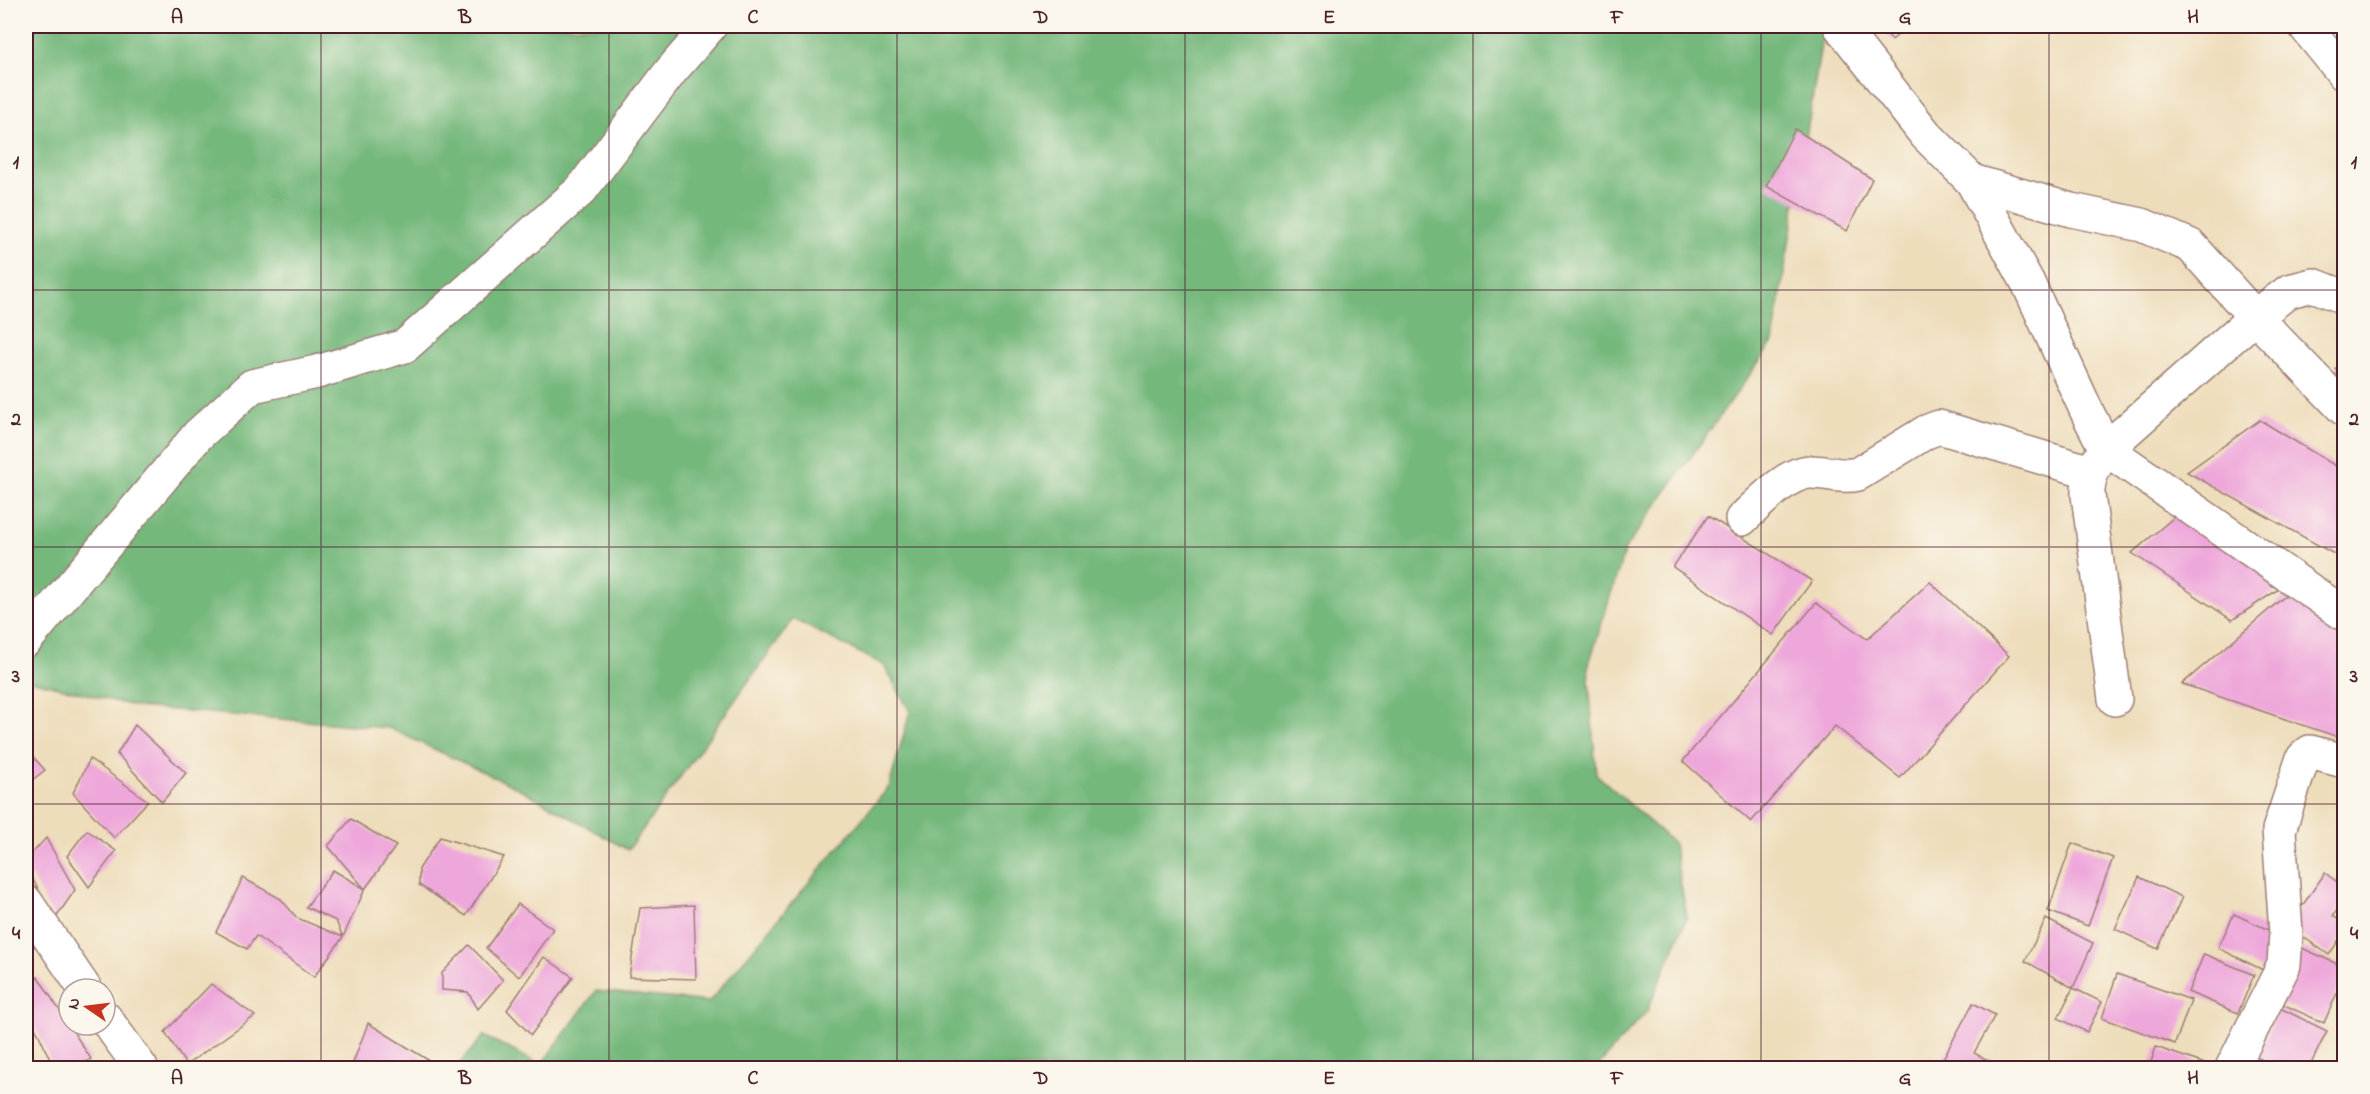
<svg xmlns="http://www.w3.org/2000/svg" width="2370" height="1094" font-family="'Indie Flower',sans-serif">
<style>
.forest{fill:#74b87c;stroke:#5f6c54;stroke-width:1.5}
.building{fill:#eea7da}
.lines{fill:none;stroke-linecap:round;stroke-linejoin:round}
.minor-casing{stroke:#9c7e73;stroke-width:36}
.minor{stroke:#fff;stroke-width:33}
.grid{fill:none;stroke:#4a1f2b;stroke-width:1.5;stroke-opacity:0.55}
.neatline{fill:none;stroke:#4a1f2b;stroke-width:2}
.grid-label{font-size:20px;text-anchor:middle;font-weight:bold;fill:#4a1f2b}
</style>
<rect width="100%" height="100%" fill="#fbf7ec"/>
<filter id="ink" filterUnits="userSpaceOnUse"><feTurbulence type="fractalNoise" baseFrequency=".0167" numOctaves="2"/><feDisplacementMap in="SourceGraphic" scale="12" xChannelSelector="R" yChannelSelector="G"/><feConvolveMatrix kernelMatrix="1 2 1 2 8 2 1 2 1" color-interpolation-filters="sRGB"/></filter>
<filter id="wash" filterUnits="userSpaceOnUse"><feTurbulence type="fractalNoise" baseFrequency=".008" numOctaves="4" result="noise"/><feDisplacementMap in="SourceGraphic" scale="24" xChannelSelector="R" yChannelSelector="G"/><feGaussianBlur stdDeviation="1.35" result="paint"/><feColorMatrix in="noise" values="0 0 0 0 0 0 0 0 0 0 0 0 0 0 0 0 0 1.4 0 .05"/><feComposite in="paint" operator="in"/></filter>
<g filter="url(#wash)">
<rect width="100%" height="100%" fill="#edb"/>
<polygon class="forest" points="26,26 1824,26 1773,342 1625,549 1588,667 1596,774 1673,843 1687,917 1647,1011 1596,1068 456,1068 484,1036 541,1065 596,991 709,1002 889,787 910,712 884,665 793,619 628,850 524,791 389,728 138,707 26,679"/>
<g id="blocks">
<g class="building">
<polygon points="1881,26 1908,26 1892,40"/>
<polygon points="1795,129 1872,179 1847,231 1766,186"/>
<polygon points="2344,362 2344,377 2335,369"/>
<polygon points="2260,420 2344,471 2344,536 2334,554 2187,472"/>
<polygon points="2187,506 2282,587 2232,620 2132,553"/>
<polygon points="1708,516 1812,581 1773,635 1673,567"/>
<polygon points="1930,582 2009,656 1900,778 1835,726 1751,822 1683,761 1816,603 1867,639"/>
<polygon points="2299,584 2344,624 2344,739 2182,684"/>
<polygon points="135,725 186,773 162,802 117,754"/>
<polygon points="26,749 45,770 26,785"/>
<polygon points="90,759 148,801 114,838 73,793"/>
<polygon points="351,819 396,846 365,889 328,846"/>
<polygon points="87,830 116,851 89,887 67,856"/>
<polygon points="440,837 504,857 466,916 419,885 419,869"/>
<polygon points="46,838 75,890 55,919 26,867 26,860"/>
<polygon points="2072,843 2113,858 2088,926 2048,911"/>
<polygon points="333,870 365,889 343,937 336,921 306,907"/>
<polygon points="2325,873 2344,887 2344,900 2333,916 2344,923 2344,932 2329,955 2288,926"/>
<polygon points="2139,877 2182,897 2158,949 2115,929"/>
<polygon points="243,878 281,899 297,918 343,937 314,977 256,936 247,949 216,932"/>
<polygon points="518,904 553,929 519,977 486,948"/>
<polygon points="694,905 696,979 629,977 640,908"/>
<polygon points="2234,914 2282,936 2265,971 2218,948"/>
<polygon points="2046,919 2093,943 2073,988 2025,961"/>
<polygon points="26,927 34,947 26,953"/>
<polygon points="469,945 503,980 478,1009 468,992 442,990 442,973"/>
<polygon points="2302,948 2344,967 2344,977 2324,1023 2278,1002"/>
<polygon points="2204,954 2254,975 2238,1013 2188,992"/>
<polygon points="544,957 573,977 531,1035 507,1010"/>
<polygon points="2117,974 2191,1000 2175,1044 2102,1018"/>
<polygon points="38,977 91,1059 74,1068 54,1068 39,1035 26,1013 26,988"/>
<polygon points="211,984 255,1016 186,1065 165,1032"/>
<polygon points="2073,988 2102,1002 2087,1032 2058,1018"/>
<polygon points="1973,1003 1995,1015 1974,1053 2003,1068 1938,1068"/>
<polygon points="2280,1008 2327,1031 2309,1068 2279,1068 2256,1057"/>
<polygon points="368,1023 428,1060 421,1068 351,1068"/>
<polygon points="2156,1047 2214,1067 2214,1068 2149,1068"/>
<polygon points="26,1055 35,1068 26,1068"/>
</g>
</g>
</g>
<g filter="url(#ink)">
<use href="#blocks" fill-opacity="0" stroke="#9c7e73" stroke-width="1.5"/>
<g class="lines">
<g class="minor-casing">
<g id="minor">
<polyline points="1840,26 1926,135 1972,181 2071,210 2142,225 2191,246 2255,317 2344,409"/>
<polyline points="2305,26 2344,74"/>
<polyline points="1972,181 2028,283 2088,414 2106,449 2344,614"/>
<path d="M1742 519C1760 503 1787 472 1811 472 1827 472 1843 478 1858 474L1926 432 1939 427 2091 472"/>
<polyline points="26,640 198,435 252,386 317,372 405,346 581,190 671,71 710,26"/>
<path d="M2115 699 2088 495C2087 476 2096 464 2106 449L2255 317 2289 291 2313 285 2344 297"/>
<polyline points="26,902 85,989"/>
<polyline points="105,1018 141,1068"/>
<polyline points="2232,1068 2284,965 2286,933 2279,830 2303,758 2310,752 2344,761"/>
</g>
</g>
<use href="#minor" class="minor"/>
</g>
</g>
<path class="grid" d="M321 26V1068M609 26V1068M897 26V1068M1185 26V1068M1473 26V1068M1761 26V1068M2049 26V1068M26 290H2344M26 547H2344M26 804H2344"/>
<rect width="2370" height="1094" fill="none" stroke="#fbf7ec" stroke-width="66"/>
<g transform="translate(87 1007) rotate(284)"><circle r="28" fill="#fbf7ec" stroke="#b4a19f" stroke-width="1.5"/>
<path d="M0-4.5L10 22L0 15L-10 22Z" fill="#c8321e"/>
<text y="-9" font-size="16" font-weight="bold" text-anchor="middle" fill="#4a1f2b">N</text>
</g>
<rect x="33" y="33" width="2304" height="1028" class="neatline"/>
<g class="grid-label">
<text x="177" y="23">A</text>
<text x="465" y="23">B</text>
<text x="753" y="23">C</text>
<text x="1041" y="23">D</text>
<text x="1329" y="23">E</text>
<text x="1617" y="23">F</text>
<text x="1905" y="23">G</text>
<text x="2193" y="23">H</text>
<text x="16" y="168">1</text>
<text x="2354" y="168">1</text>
<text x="16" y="425">2</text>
<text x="2354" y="425">2</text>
<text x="16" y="682">3</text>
<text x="2354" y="682">3</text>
<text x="16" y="939">4</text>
<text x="2354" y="939">4</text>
<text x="177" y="1084">A</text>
<text x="465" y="1084">B</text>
<text x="753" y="1084">C</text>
<text x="1041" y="1084">D</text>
<text x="1329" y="1084">E</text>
<text x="1617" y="1084">F</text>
<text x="1905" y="1084">G</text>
<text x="2193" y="1084">H</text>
</g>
</svg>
